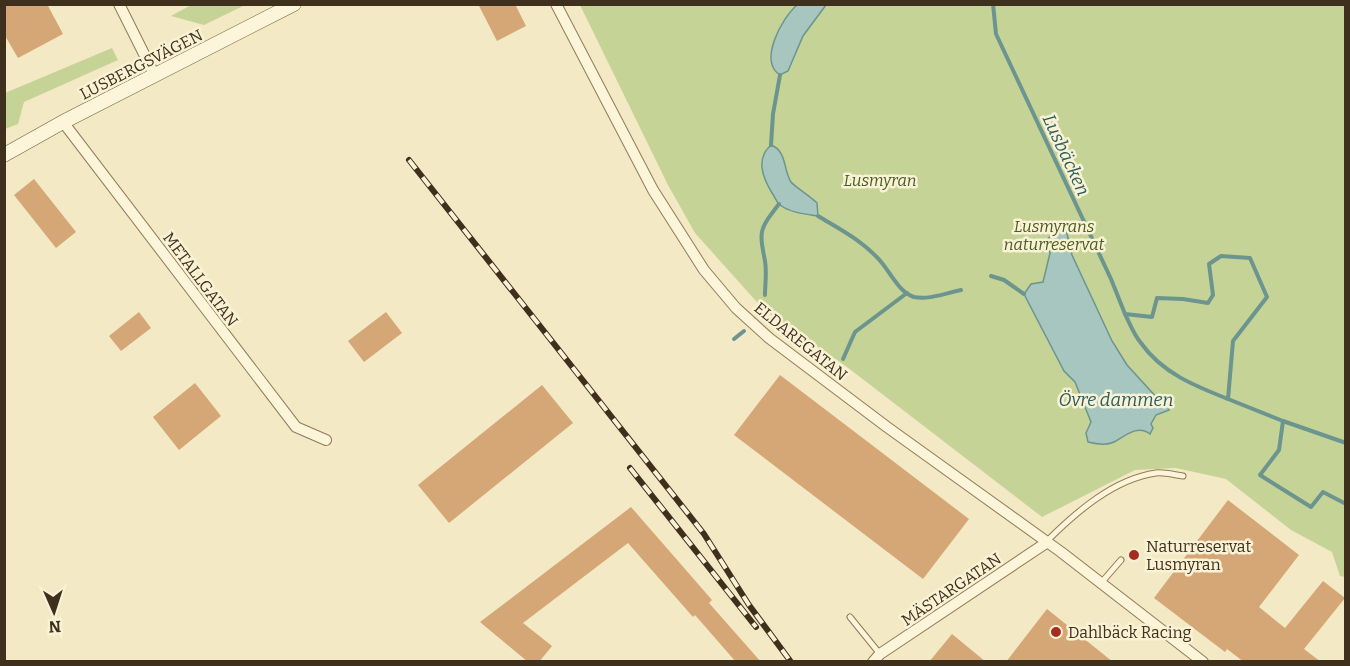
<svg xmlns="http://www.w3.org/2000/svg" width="1350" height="666" font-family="Bitter,serif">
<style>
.green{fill:#c6d397}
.water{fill:#a6c6bf;stroke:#6c958f;stroke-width:1.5}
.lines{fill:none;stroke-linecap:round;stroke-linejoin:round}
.stream{stroke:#6c958f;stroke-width:4}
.building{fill:#d5a676}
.lane-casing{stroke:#907b58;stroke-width:7}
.street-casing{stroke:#907b58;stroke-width:12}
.secondary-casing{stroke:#725c3b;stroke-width:15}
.lane{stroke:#fcf5d9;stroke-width:5}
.street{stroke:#fcf5d9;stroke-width:10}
.secondary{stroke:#fcf5d9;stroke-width:14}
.rail-casing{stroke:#3f301e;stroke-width:6}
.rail{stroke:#f9f2d5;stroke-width:4;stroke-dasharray:11;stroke-linecap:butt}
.poi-dot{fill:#a62c21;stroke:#f9f2d5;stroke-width:2}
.labels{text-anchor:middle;stroke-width:5;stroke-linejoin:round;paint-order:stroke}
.street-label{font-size:16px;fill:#3f301e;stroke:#f9f2d5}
.park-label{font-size:16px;font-style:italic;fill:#495d22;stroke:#f9f2d5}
.poi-label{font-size:16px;fill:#3f301e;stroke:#f9f2d5;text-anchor:start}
.water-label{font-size:18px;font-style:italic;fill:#2b5e60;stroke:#f9f2d5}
</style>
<rect width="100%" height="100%" fill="#f3e9c4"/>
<g class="green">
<polygon points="193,4 245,4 245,5 204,25 171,16"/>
<polygon points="580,5 1345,5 1345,577 1340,576 1332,552 1291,530 1226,479 1176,468 1135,470 1042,517 847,367 764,310 695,233 668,185"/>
<polygon points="112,48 118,60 24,102 18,124 5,129 5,93"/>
</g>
<g class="water">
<path d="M797 5H826L803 36 788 71 780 75C758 61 782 18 797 5Z"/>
<path d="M771 145C787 151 783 169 791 182 794 186 811 197 817 203L818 216C805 214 791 213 780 205 777 203 775 197 772 193 763 178 755 159 771 145Z"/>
<path d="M1064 221 1072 255 1112 341 1127 365 1159 400 1164 397 1169 410 1156 415 1151 424 1153 428 1150 434C1138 424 1125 436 1114 442 1106 446 1096 444 1088 442L1086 433 1091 422 1075 382 1064 371 1024 294 1031 284 1043 282 1050 253 1046 241Z"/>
</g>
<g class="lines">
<g class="stream">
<polyline points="993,4 996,34 1111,279 1125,314 1152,317 1157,298 1183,299 1208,303 1213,295 1209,264 1221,256 1250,258 1267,297 1233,341 1228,399 1283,421 1279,450 1260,475 1311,507 1323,492 1346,504"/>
<polyline points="771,145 773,114 780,75"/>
<path d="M818 216C841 230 865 242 882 263 891 274 900 293 914 297 929 300 947 293 961 290"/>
<polyline points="991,276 1004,280 1024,294"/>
<path d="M765 295C765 285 767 272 765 261 759 230 759 230 779 204"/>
<path d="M1125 314C1130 324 1134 335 1141 343 1162 373 1195 386 1228 399"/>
<polyline points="734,339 744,331"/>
<polyline points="843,359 855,332 907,293"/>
<polyline points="1283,421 1346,443"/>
</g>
</g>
<g class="building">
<polygon points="4,4 47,4 63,34 18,58 4,34"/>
<polygon points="478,4 515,4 526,26 497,41"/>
<polygon points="34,179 76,232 56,248 14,195"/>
<polygon points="139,312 151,328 121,351 109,336"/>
<polygon points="386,312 402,333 364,362 348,341"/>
<polygon points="780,375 969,519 923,579 734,435"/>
<polygon points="195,383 221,416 179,450 153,417"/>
<polygon points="542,385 573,423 449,523 418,485"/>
<polygon points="1228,500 1299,555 1259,607 1285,628 1323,581 1345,598 1304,649 1321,662 1244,662 1227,649 1225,652 1154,598"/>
<polygon points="631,507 712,600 709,603 761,662 736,662 695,615 693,617 628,543 523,623 552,646 539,662 528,662 480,622"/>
<polygon points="1047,609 1113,662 1006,662"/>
<polygon points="952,634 986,662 929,662"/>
</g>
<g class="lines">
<g class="lane-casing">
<g id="lane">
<path d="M1047 541C1076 512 1114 479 1156 473 1164 472 1175 475 1183 476"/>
<polyline points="1101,583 1121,560"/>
<polyline points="850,617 880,654"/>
</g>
</g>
<g class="street-casing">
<g id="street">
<polyline points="119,4 155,76"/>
<polyline points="556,4 653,190 704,270 736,308 769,338 887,427 1061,552 1203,662"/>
<polyline points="63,122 296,427 326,440"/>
<polyline points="873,662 880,654 1046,543"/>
</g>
</g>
<g class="secondary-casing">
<polyline id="secondary" points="4,155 63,122 294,4"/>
</g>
<use href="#lane" class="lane"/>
<use href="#street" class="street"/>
<use href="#secondary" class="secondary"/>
<g class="rail-casing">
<g id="rail">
<polyline points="409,160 704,534 749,605 791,662"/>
<polyline points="630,468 756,627"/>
</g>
</g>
<use href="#rail" class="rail"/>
</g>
<g class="poi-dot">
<circle cx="1134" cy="555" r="6"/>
<circle cx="1056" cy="632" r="6"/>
</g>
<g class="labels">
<g class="street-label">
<text transform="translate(141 64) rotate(-27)" y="6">LUSBERGSVÄGEN</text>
<text transform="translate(201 279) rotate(53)" y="6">METALLGATAN</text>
<text transform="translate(801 341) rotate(39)" y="6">ELDAREGATAN</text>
<text transform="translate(951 589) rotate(-34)" y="6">MÄSTARGATAN</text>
</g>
<g class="park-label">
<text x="880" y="186">Lusmyran</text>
<text x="1054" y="232">Lusmyrans<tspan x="1054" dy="18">naturreservat</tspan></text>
</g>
<g class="poi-label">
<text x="1146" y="552">Naturreservat<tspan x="1146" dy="18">Lusmyran</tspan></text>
<text x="1068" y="638">Dahlbäck Racing</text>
</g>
<g class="water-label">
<text transform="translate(1066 155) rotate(65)" y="6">Lusbäcken</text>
<text x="1116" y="406">Övre dammen</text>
</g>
</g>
<rect width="1350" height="666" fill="none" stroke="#3f301e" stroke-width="12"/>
<g transform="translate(54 612) rotate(177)" stroke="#f9f2d5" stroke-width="4.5" paint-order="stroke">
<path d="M0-4.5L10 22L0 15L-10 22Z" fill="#3f301e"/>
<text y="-9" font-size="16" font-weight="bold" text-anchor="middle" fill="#3f301e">N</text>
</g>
</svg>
